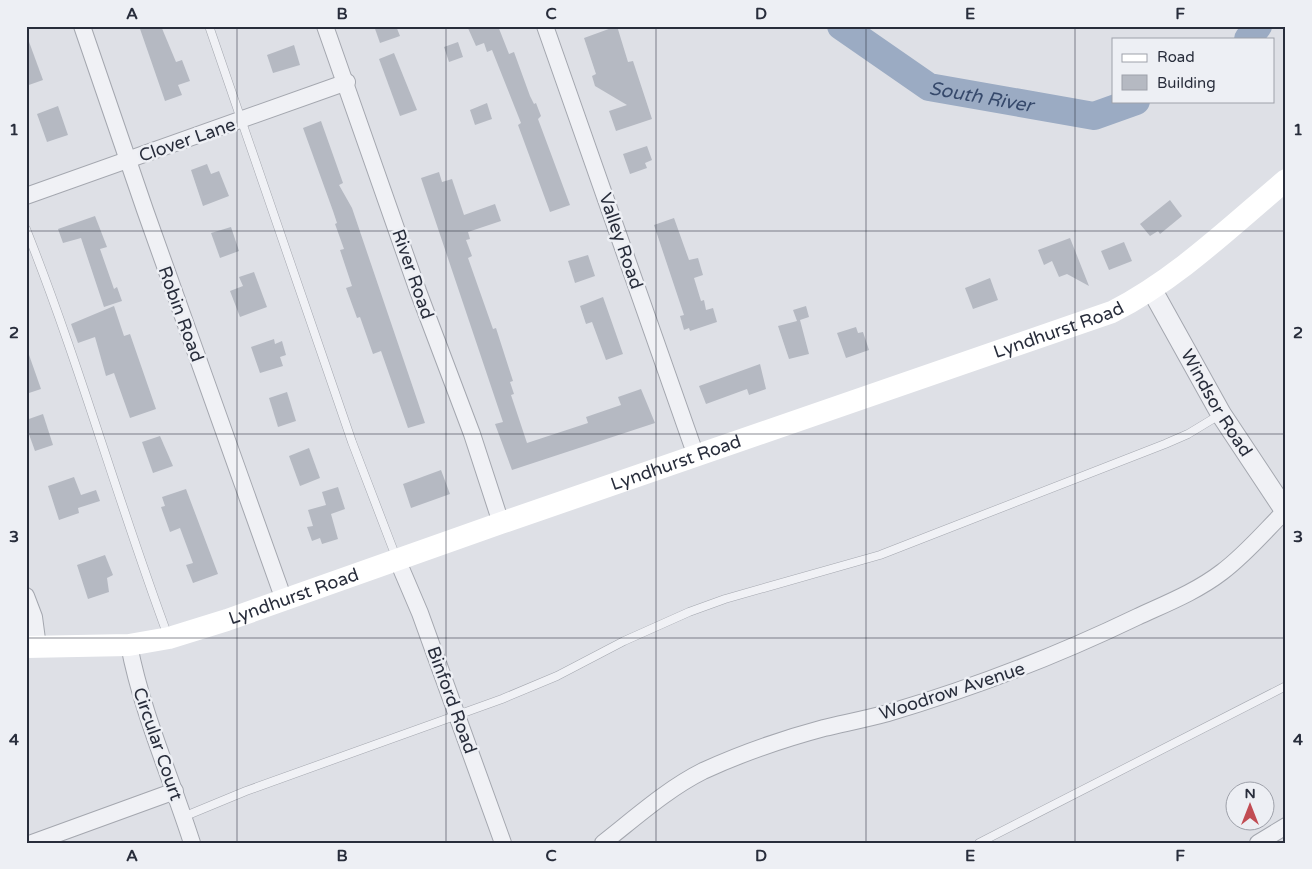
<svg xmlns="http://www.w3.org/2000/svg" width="1312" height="869" font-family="'Varela Round',sans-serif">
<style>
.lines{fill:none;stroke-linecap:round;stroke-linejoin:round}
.river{stroke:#9babc3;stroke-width:28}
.building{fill:#b5b9c2}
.service-casing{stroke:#a4a7af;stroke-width:9}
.minor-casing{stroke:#a4a7af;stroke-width:18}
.tertiary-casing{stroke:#a4a7af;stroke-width:22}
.service{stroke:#f0f1f5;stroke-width:8}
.minor{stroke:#f0f1f5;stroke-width:16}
.tertiary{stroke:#f0f1f5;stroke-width:20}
.secondary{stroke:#fff;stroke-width:22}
.grid{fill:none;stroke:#282d3b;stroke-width:1;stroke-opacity:0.55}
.labels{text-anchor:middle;stroke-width:5;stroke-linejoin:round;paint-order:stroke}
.street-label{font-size:18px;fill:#282d3b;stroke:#edeff4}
.water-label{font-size:19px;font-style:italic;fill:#36496b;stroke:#edeff4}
.neatline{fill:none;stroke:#282d3b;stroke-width:2}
.grid-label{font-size:16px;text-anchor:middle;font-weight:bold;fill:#282d3b}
</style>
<rect width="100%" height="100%" fill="#dee0e6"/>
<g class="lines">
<g class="river">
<path id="s1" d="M841 26 929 87 1094 116 1136 101"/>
<polyline points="1248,39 1258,26"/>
</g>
</g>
<g class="building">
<polygon points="139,26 161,26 176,62 182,60 190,81 178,85 182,95 165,101"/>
<polygon points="374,26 396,26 400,36 380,43"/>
<polygon points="467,26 498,26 509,54 514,52 530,96 534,104 536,103 541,116 538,119 570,205 550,212 518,125 521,123 492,50 487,52 484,43 476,46"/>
<polygon points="617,26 628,62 633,61 652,119 616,131 609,111 627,105 595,86 592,76 596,74 584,38"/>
<polygon points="26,39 28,39 43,80 26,86"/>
<polygon points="458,42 463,57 449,62 444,47"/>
<polygon points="294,45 300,65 273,73 267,55"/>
<polygon points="394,53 417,110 400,116 379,59"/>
<polygon points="487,103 492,119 475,125 470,110"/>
<polygon points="58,106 68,135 47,142 37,114"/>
<polygon points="321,121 343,183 339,185 352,208 425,423 408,428 381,351 373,354 360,317 357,318 346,288 352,286 340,250 344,249 335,224 337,223 333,211 303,128"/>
<polygon points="647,146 652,160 645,163 647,168 630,174 623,154"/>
<polygon points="207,164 211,174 219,171 229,196 203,206 191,170"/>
<polygon points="439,172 442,182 452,179 464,215 495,204 501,221 468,232 470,239 466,240 472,256 468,258 493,329 496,328 513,381 510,382 514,394 511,395 527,443 588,423 586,417 621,405 618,397 641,389 655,423 512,470 495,424 503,422 421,178"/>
<polygon points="1170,200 1182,216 1160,234 1158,231 1150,236 1140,224"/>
<polygon points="95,216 107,247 100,249 114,289 117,287 122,301 104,307 81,238 63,243 58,229"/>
<polygon points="674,218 689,260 698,258 703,275 694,278 701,301 704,300 706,310 713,308 717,322 690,331 689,328 684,330 680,316 684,315 654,225"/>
<polygon points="231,227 239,251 220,258 211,233"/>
<polygon points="1070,238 1089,286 1067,274 1059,277 1052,261 1044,265 1038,250"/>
<polygon points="1124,242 1132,261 1109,270 1101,251"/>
<polygon points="588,255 595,276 575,283 568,261"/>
<polygon points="254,272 267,307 240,317 230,291 243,286 239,277"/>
<polygon points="990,278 998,300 973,309 965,288"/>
<polygon points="603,297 623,354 606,360 592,322 586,324 580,306"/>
<polygon points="114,306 124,336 130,334 156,409 130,418 114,373 106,376 95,337 78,343 71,324"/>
<polygon points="806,306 809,317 800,320 809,354 789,359 778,326 797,321 793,310"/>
<polygon points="856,327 858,333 863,332 869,350 846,358 837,333"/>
<polygon points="274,339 275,344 282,341 286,355 280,357 283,366 260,373 251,347"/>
<polygon points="26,352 28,352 41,389 26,394"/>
<polygon points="760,364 766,389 749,395 747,389 706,404 699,386"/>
<polygon points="287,392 296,421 278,427 269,398"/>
<polygon points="43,414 53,445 35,451 26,426 26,420"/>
<polygon points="160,436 173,466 153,473 142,442"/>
<polygon points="309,448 320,478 300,486 289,456"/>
<polygon points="441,470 450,494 411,508 403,484"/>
<polygon points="74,477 81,495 96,490 100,501 78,508 79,513 59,520 48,486"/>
<polygon points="338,487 345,509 331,514 338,539 322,544 320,538 312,541 307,527 313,526 308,510 326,505 322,492"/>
<polygon points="186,489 218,574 193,583 186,565 193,563 180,528 170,532 161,507 165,506 162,497"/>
<polygon points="105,555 113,575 107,578 109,592 88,599 77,565"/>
</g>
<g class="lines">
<g class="service-casing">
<g id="service">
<polyline points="209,26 352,442 396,557"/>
<path d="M26 229C79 362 118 502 168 636"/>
<polyline points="183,817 246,791 502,699 557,676 624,641 689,612 725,599 880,555 1165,444 1188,434 1221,414"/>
<polyline points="979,843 1286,686"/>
</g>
</g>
<g class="minor-casing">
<g id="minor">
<polyline points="82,26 145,210 284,600"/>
<polyline points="325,26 418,291 472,434 501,523"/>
<polyline points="545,26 696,456"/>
<polyline points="26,196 347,82"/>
<polyline points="397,559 420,613 503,843"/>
<polyline points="26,596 34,617 38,647"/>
<path d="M129 645C142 713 171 777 192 843"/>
<polyline points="32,843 175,791"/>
<path d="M603 843C635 818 667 789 703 771 742 753 783 739 824 728 845 723 866 719 888 713 973 688 1056 656 1137 617 1165 604 1196 592 1222 572 1246 554 1265 531 1286 510"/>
<polyline points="1258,843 1286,826"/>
</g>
</g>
<g class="tertiary-casing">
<g id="tertiary">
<path id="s2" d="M1152 290 1221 414 1286 512"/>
</g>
</g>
<use href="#service" class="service"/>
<use href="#minor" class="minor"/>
<use href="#tertiary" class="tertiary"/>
<path class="secondary" id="s3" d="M26 647 129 645 169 638 227 620 501 523 1112 312C1177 279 1230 227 1286 180"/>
</g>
<path class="grid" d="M237 26V843M446 26V843M656 26V843M866 26V843M1075 26V843M26 231H1286M26 434H1286M26 638H1286"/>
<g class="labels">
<g class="street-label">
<text transform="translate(187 140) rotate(-19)" y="6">Clover Lane</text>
<text transform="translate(621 241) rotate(71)" y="6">Valley Road</text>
<text transform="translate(413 274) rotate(71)" y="6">River Road</text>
<text transform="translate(181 314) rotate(70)" y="6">Robin Road</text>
<text dy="6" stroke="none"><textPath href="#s3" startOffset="1085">Lyndhurst Road</textPath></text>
<text dy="6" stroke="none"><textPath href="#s2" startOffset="130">Windsor Road</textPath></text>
<text dy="6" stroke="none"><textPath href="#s3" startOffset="680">Lyndhurst Road</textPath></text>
<text dy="6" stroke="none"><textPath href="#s3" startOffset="275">Lyndhurst Road</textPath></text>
<text transform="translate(952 691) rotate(-18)" y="6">Woodrow Avenue</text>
<text transform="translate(452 700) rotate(70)" y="6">Binford Road</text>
<text transform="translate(158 744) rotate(71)" y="6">Circular Court</text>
</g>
<g class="water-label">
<text dy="7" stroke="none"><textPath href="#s1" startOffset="160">South River</textPath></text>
</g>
</g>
<rect width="1312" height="869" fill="none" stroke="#edeff4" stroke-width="55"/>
<rect x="1112" y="38" width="162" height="65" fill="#edeff4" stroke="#9ea1aa"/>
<rect x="1122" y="54" width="25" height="8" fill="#ffffff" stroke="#9ea1aa"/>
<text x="1157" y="62" font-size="15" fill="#282d3b">Road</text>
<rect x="1122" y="75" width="25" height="15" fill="#b5b9c2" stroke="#9ea1aa"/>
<text x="1157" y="88" font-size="15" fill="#282d3b">Building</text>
<g transform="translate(1250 806)"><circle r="24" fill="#edeff4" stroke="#9ea1aa"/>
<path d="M0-4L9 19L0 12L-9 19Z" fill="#c14c53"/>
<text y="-8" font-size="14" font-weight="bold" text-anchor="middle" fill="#282d3b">N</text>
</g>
<rect x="28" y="28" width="1256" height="814" class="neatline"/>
<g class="grid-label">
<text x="132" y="19">A</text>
<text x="342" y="19">B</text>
<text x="551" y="19">C</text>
<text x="761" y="19">D</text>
<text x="970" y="19">E</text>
<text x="1180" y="19">F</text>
<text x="14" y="135">1</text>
<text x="1298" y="135">1</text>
<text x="14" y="338">2</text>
<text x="1298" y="338">2</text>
<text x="14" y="542">3</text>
<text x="1298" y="542">3</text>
<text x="14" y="745">4</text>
<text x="1298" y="745">4</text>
<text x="132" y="861">A</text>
<text x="342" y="861">B</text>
<text x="551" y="861">C</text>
<text x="761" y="861">D</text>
<text x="970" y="861">E</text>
<text x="1180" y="861">F</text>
</g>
</svg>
